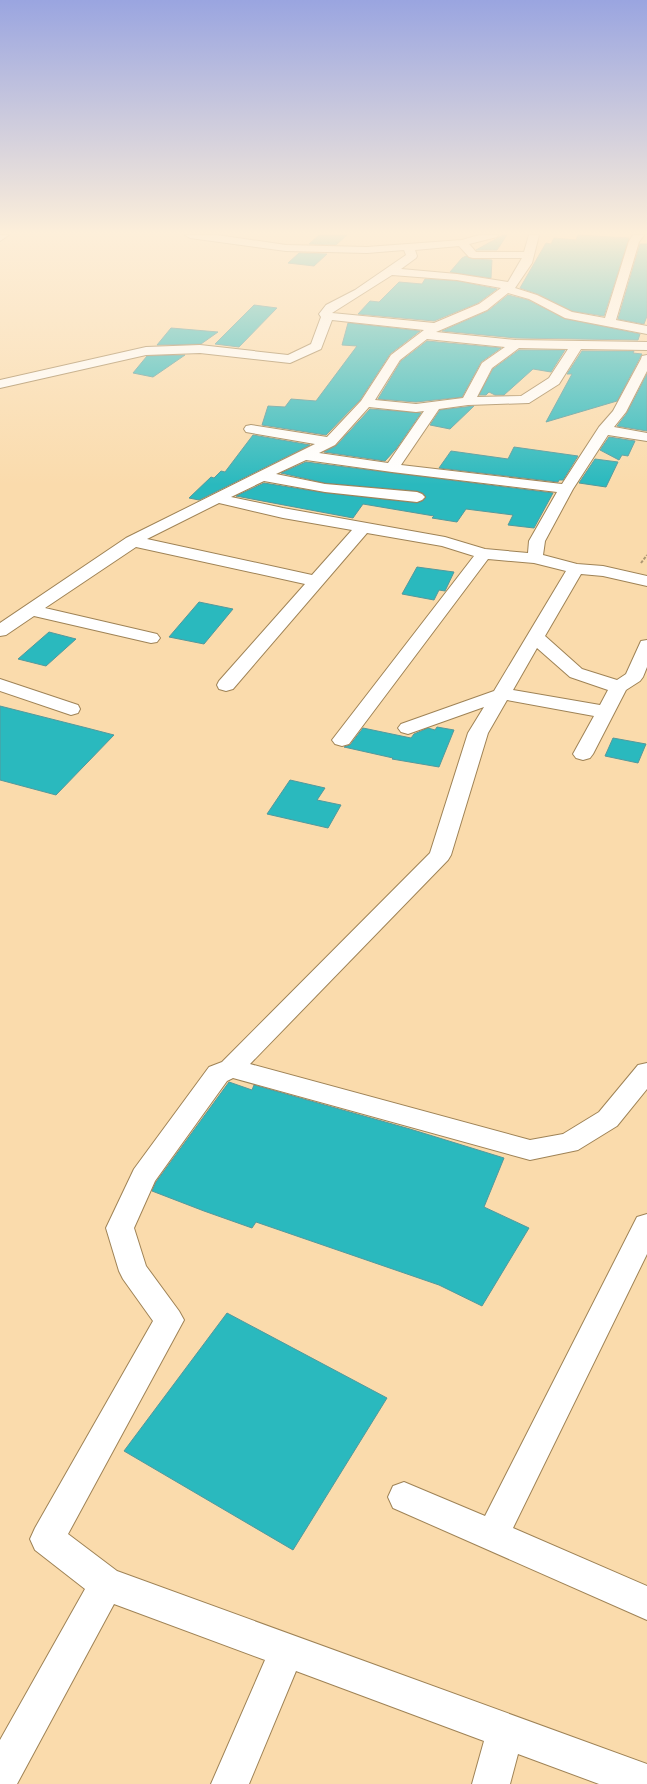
<svg xmlns="http://www.w3.org/2000/svg" width="647" height="1784" font-family="Helvetica,sans-serif">
<style>
.building{fill:#2ab9be;stroke:#54999c}
.lines{fill:none;stroke-linecap:round;stroke-linejoin:round}
.street-casing{stroke:#9f8356;stroke-width:2}
.path{stroke:#ae9773;stroke-width:2;stroke-dasharray:3 1.5;stroke-linecap:butt}
.street{fill:#fff;fill-rule:evenodd}
</style>
<rect width="100%" height="100%" fill="#fadbac"/>
<g class="building">
<polygon points="319,235 347,235 336,245 309,244"/>
<polygon points="503,235 507,235 497,250 476,250"/>
<polygon points="578,235 629,238 604,316 572,311 538,294 520,288 546,243 551,244 554,238 576,240"/>
<polygon points="640,244 647,244 647,316 644,324 618,319"/>
<polygon points="299,253 327,254 314,266 288,263"/>
<polygon points="466,256 473,259 492,260 491,278 450,272 462,258"/>
<polygon points="425,279 457,281 497,289 478,303 434,321 358,314 370,301 379,302 399,282 422,284"/>
<polygon points="508,295 528,300 565,319 640,334 638,340 516,338 442,331 488,311"/>
<polygon points="254,305 277,308 239,347 215,344"/>
<polygon points="348,323 420,331 390,354 360,400 326,435 262,425 268,406 285,407 291,399 316,401 357,346 342,345"/>
<polygon points="171,328 218,332 201,344 157,345"/>
<polygon points="427,341 501,348 481,362 462,397 416,402 378,399 401,361"/>
<polygon points="519,350 565,350 551,372 533,369 504,395 495,395 489,392 486,395 479,395 493,369"/>
<polygon points="582,351 634,351 633,353 642,354 617,401 546,422 572,374 567,374"/>
<polygon points="185,355 153,377 133,373 147,356"/>
<polygon points="647,374 647,431 617,426 627,413"/>
<polygon points="474,406 450,429 430,425 440,410"/>
<polygon points="370,409 421,413 396,449 385,461 324,452 336,446"/>
<polygon points="253,435 310,445 199,500 189,498 211,477 214,478 221,471 225,472"/>
<polygon points="609,437 635,441 628,456 622,455 619,460 600,450"/>
<polygon points="514,447 578,456 563,480 559,480 558,482 439,468 451,451 508,459"/>
<polygon points="595,459 618,462 606,487 579,483"/>
<polygon points="306,462 392,473 553,493 534,528 508,525 513,515 466,509 457,522 432,518 434,516 363,504 353,518 236,496 264,483 325,493 417,503 423,501 426,497 423,493 417,491 325,483 281,473"/>
<polygon points="417,567 454,572 445,591 439,590 434,600 402,594"/>
<polygon points="199,602 233,609 204,644 169,637"/>
<polygon points="49,632 76,639 46,666 18,659"/>
<polygon points="0,706 87,728 114,735 56,795 0,780"/>
<polygon points="437,727 454,730 439,767 392,759 393,758 344,747 350,745 363,728 411,738 414,734 428,728 435,730"/>
<polygon points="613,738 646,744 638,763 605,756"/>
<polygon points="290,780 325,788 317,800 341,805 328,828 267,814"/>
<polygon points="229,1082 252,1090 254,1085 410,1129 504,1158 484,1207 529,1228 482,1306 439,1285 256,1222 252,1228 204,1211 152,1191 156,1182"/>
<polygon points="227,1313 387,1398 293,1550 124,1451"/>
</g>
<g class="lines">
<g class="street-casing">
<g id="street">
<polygon points="0,235 9,235 0,241"/>
<path d="M185 235H217L286 245 367 247 462 240 479 235H498L497 237 469 244 476 252H524L529 235H539L532 263 515 288 537 295 572 312 605 318 629 241 633 235H644L639 242 616 320 647 326V334L565 318 529 299 508 293 487 310 436 332 516 340 647 342V350L581 349 559 384 529 403 468 405 439 409 401 465 562 484 599 427 613 411 641 359 642 356 647 355V371L626 412 614 427 647 433V441L608 435 573 489 545 541 543 555 577 564 603 566 647 576V586L603 576 581 574 545 636 582 669 617 680 626 674 641 641 647 640V667L643 677 640 681 626 690 593 754 590 758 583 760 576 758 573 754 594 716 507 700 488 733 451 855 448 860 250 1064 530 1140 563 1134 599 1112 638 1065 647 1063V1089L617 1126 578 1150 530 1160 233 1078 227 1081 155 1181 134 1228 146 1266 179 1311 184 1320 68 1534 117 1571 647 1764V1784H599L518 1754 510 1784H472L484 1741 296 1671 249 1784H211L265 1660 114 1604 17 1784H0V1740L85 1589 35 1550 30 1539 35 1528 153 1321 123 1279 119 1271 106 1228 134 1169 209 1067 222 1062 430 853 468 733 484 707 408 734 401 732 398 728 401 724 494 691 566 571 534 563 488 559 349 744 342 746 335 744 332 740 474 556 442 546 367 533 233 689 226 691 219 689 217 685 219 681 305 584 136 547 45 608 157 634 160 638 157 642 151 643 34 616 6 635 0 636V623L126 538 315 444 246 432 244 429 246 426 251 425 327 437 361 401 391 355 424 330 332 320 321 349 290 363 200 353 146 355 0 388V380L146 347 200 345 288 355 311 344 321 317 319 314 326 305 355 290 406 255 404 250 367 253 286 251 190 238ZM459 246 469 257 473 258H522L508 282 457 274 401 269 416 258 417 256 415 250ZM392 275 457 280 501 288 479 304 434 323 332 313ZM427 339 505 347 482 363 463 398 416 404 375 400 400 360ZM519 348 568 349 549 378 521 396 477 397 492 368ZM369 407 416 412 424 411 388 463 319 453 335 445ZM306 460 392 472 557 492 529 541 528 553 485 549 445 537 283 508 231 497 264 481 325 492 417 502 422 500 425 497 422 494 417 492 325 484 276 474ZM219 503 283 518 352 530 312 575 147 539ZM537 648 570 677 608 690 600 705 513 690Z"/>
<polygon points="0,679 78,705 80,709 78,713 71,715 0,691"/>
<polygon points="647,1214 647,1254 513,1528 647,1586 647,1620 393,1508 388,1497 393,1486 404,1482 485,1516 637,1217"/>
</g>
</g>
<polyline class="path" points="641,563 647,555"/>
<use href="#street" class="street"/>
</g>
<linearGradient id="sky" x2="0" y2="1"><stop stop-color="#9aa5e0"/><stop offset="0.48" stop-color="#fdefda"/><stop offset="1" stop-color="#fdefda" stop-opacity="0"/></linearGradient>
<rect width="647" height="485" fill="url(#sky)"/>
</svg>
